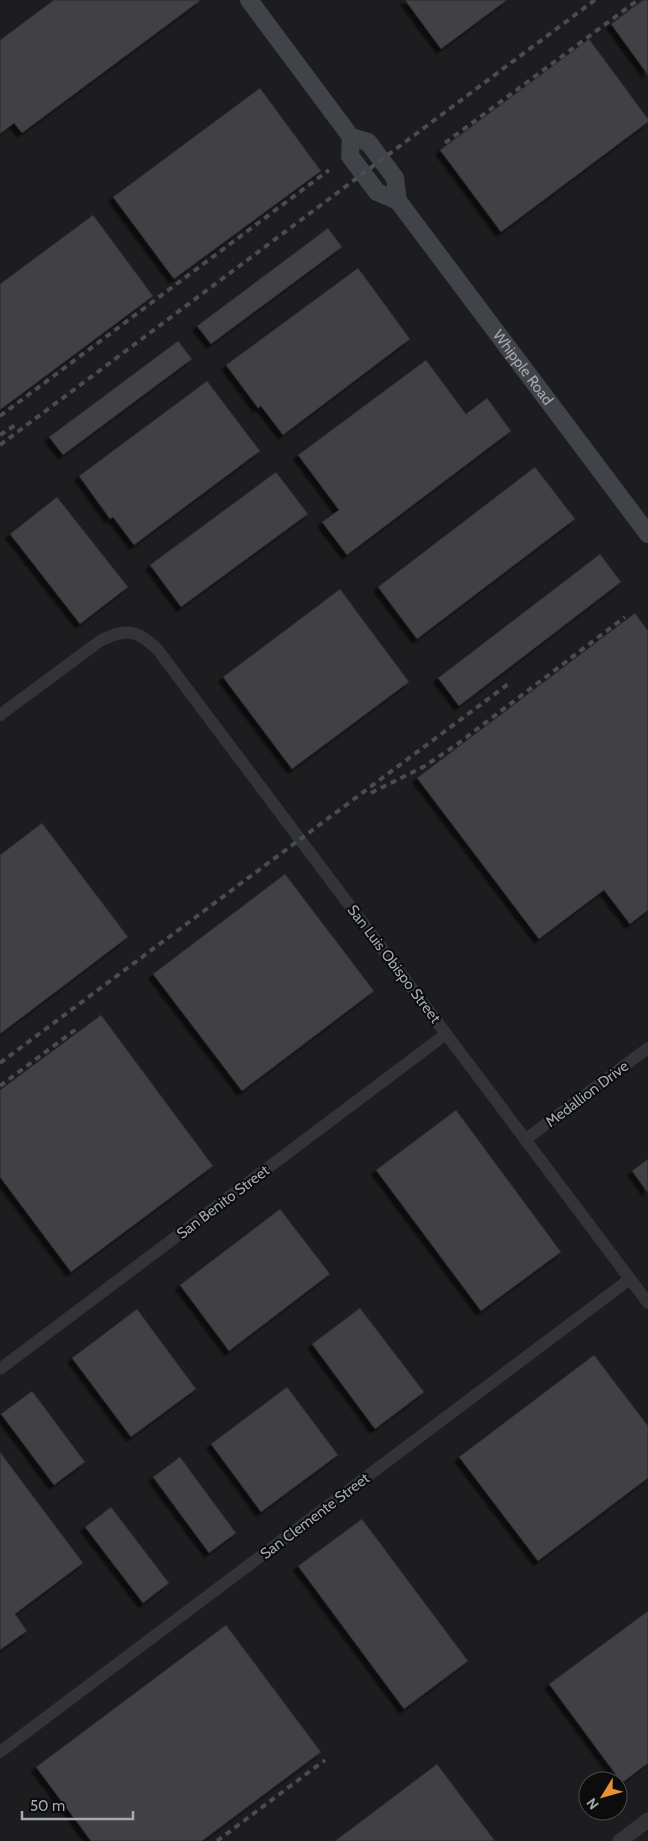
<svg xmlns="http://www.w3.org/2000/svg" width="648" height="1841" font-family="Cabin,sans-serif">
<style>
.built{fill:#1d1d1f;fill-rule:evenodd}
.building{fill:#404145;stroke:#2b2c2e;filter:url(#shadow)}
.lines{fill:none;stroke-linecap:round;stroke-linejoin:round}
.minor{stroke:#323437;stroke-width:12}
.tertiary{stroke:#323437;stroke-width:15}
.secondary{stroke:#404347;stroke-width:18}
.rail{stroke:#494c50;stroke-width:4;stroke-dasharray:6 5;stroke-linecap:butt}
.labels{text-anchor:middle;stroke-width:4;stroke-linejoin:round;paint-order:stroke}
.street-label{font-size:15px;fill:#a3aab2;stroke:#0c0c0d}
</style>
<defs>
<filter id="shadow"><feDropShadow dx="-4.5" dy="4.5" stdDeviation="1" flood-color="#0009"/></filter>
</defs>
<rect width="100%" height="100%" fill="#111112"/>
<path class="built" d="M0 0H648V1841H0ZM588 1781H618V1811H588Z"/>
<g class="building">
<polygon points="54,0 201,0 22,133 14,123 0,134 0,40"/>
<polygon points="405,0 507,0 441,49"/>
<polygon points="643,0 648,0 648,75 611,24"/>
<polygon points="589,39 648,119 648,122 501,232 440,150"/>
<polygon points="260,88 321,171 174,279 113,197"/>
<polygon points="93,215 153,296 0,410 0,284"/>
<polygon points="328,228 342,247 211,344 197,326"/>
<polygon points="358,268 410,339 283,435 261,406 258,408 226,365"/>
<polygon points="178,341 192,359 63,455 49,437"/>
<polygon points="426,360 466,414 487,398 511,431 347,555 322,522 339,510 298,455"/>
<polygon points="207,381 260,451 134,545 113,517 110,519 79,476"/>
<polygon points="535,467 575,519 417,639 378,587"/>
<polygon points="276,472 308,514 181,607 150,565"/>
<polygon points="57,497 128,587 80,624 10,534"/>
<polygon points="600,554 621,582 459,706 438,678"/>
<polygon points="340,589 409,682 292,769 223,677"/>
<polygon points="635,613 648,631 648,910 630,924 604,890 539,939 417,778"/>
<polygon points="42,823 128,937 0,1034 0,855"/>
<polygon points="285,874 374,991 242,1091 153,974"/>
<polygon points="101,1015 213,1166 71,1272 0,1177 0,1090"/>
<polygon points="456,1110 561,1252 481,1311 376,1170"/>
<polygon points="648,1159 648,1193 632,1171"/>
<polygon points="280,1209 330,1274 229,1351 180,1285"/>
<polygon points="360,1308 424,1392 375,1429 312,1344"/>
<polygon points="137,1309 196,1389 131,1437 72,1358"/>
<polygon points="594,1355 648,1426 648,1478 538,1561 459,1457"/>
<polygon points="287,1387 338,1455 261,1512 211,1444"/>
<polygon points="32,1391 85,1462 54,1485 1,1414"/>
<polygon points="0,1452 83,1563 15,1614 27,1631 0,1650"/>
<polygon points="180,1457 236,1533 209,1553 153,1477"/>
<polygon points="111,1507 169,1583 143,1603 85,1527"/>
<polygon points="362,1519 468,1661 404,1709 298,1566"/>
<polygon points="648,1611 648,1763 622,1783 549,1684"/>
<polygon points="226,1625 321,1752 202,1841 91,1841 36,1767"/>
<polygon points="437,1764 495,1841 335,1841"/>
</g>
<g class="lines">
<g class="minor">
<path d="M0 715 100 641C125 628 137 629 158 650L648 1303"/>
<polyline points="526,1139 648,1048"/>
<polyline points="0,1369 446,1034"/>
<polyline points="0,1752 630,1279"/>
</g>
<polyline class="tertiary" points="620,1841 648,1820"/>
<g class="secondary">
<path id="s1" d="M249 0 351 137 368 142 395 178 398 201 648 534"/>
<polyline points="351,137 350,156 377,192 398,201"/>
</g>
<g class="rail">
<polyline points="445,143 638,0"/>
<polyline points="0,416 329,170"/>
<polyline points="0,435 17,424"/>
<polyline points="0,445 595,0"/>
<polyline points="371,793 425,766 456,745 625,617"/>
<polyline points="0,1063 511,682"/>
<polyline points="0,1086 79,1027"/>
<polyline points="217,1841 325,1760"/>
</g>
</g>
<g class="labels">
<g class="street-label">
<text dy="5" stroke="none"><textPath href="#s1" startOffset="465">Whipple Road</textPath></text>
<text transform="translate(394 964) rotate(53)" y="5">San Luis Obispo Street</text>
<text transform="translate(587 1094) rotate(-37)" y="5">Medallion Drive</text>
<text transform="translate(223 1202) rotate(-37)" y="5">San Benito Street</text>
<text transform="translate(315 1516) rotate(-37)" y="5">San Clemente Street</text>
</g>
</g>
<g transform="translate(603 1796) rotate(233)"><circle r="24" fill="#0c0c0d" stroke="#484b4f"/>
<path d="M0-4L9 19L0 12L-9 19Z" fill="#e89033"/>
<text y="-8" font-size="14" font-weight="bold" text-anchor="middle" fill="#a3aab2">N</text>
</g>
<path d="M22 1811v8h111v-8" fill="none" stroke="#a3aab2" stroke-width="2.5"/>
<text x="30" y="1811" font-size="15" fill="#a3aab2" stroke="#0c0c0d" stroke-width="4" paint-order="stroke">50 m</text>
</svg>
